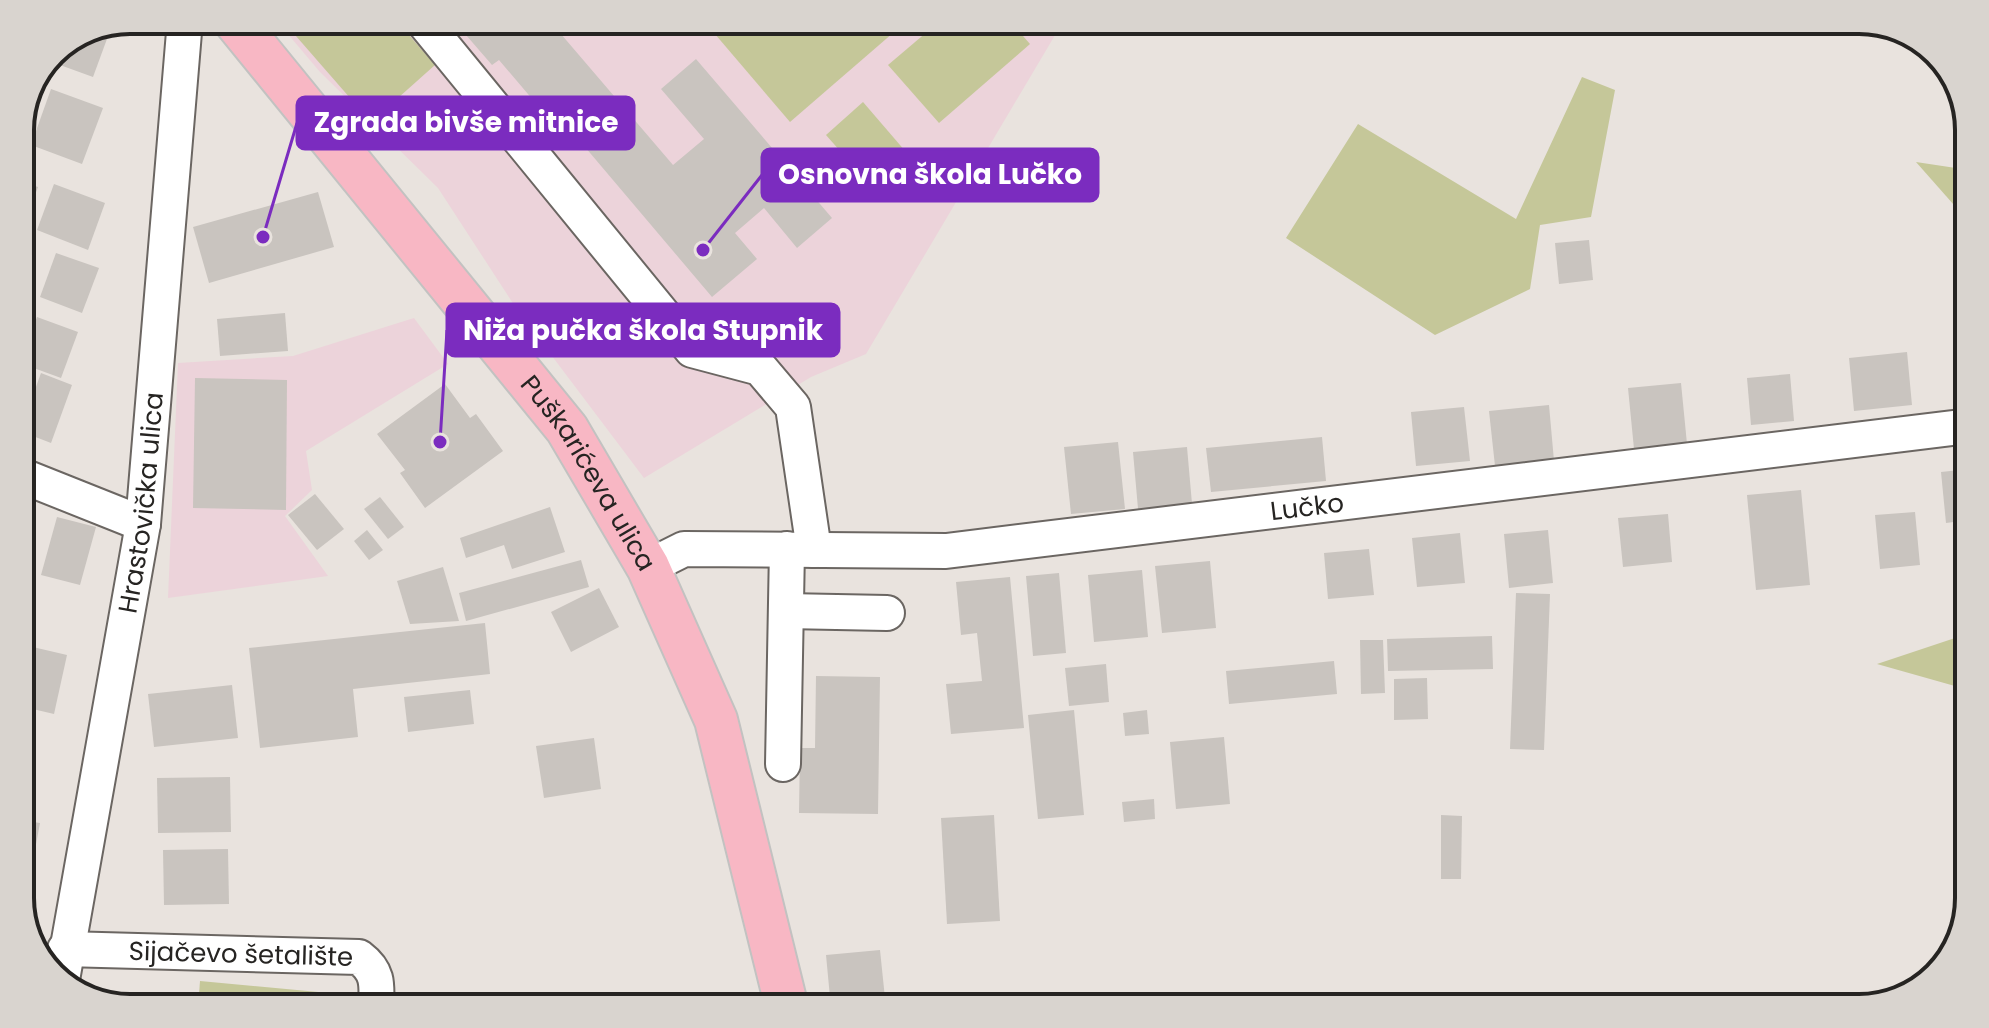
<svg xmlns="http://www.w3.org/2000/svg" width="1989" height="1028" font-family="Poppins,sans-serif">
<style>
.education{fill:#ecd3da}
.green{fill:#c5c799}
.building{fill:#c9c4bf}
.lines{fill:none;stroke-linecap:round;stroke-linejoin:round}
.minor-casing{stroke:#6b6662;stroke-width:38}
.major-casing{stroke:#c2c2c1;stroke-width:46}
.minor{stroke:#fff;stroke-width:34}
.major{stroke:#f8b7c4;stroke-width:42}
.labels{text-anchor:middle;stroke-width:7;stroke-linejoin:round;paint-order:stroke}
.street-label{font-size:26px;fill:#262422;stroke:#e9e3de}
.rim{fill:none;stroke:#262422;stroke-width:4}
.leader{fill:none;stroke:#7b2cbf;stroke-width:3}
.callout-dot{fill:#7b2cbf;stroke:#e9e3de;stroke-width:3}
.callout{fill:#7b2cbf;stroke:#7b2cbf;stroke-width:3}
.callout-label{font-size:28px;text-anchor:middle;font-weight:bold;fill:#fff}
</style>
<rect width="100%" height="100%" fill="#e9e3de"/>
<g class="education">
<polygon points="276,20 1064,20 866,354 811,377 644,478 518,311 438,188 320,72"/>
<polygon points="414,318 448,364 306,451 312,490 285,516 328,576 168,598 178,363 293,356"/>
</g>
<g class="green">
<polygon points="282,20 396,20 435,65 371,122"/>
<polygon points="703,20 908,20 790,122"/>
<polygon points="941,20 1009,20 1030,44 939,123 888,65"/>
<polygon points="1582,77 1615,90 1591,217 1540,225 1530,289 1435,335 1286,238 1358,124 1516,219"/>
<polygon points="863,102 906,152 870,185 826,135"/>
<polygon points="1916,162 1969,170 1969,222"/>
<polygon points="1969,616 1969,690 1877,664 1955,638"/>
<polygon points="200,981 329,993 328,1008 198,1008"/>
</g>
<g class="building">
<polygon points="453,20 549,20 673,165 704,139 661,89 696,59 832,218 797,248 764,208 735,233 757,259 712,297 574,134 567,140 499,60 492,65"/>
<polygon points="111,28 93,77 49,61 53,52"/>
<polygon points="51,89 103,108 82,164 31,145"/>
<polygon points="20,181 38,187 21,233 20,233"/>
<polygon points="54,184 105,203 88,250 37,230"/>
<polygon points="318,192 334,247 209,283 193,227"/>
<polygon points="1589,240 1593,280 1559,284 1555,243"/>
<polygon points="56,253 99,268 82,313 40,297"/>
<polygon points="285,313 288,351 220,356 217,319"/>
<polygon points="37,317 78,332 61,378 20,363"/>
<polygon points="1907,352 1912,405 1854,411 1849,358"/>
<polygon points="41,373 72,385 51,443 20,431"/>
<polygon points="1790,374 1794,421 1751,425 1747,378"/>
<polygon points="195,378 287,380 286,510 193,508"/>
<polygon points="1681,383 1687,444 1634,449 1628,388"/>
<polygon points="445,384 470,418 476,414 503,451 425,508 400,473 405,470 377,434"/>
<polygon points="1549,405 1554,461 1495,466 1489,411"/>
<polygon points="1464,407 1470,461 1416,466 1411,412"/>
<polygon points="1322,437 1326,481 1211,492 1206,448"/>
<polygon points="1118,442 1125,509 1071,514 1064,447"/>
<polygon points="1187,447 1193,515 1139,520 1133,452"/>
<polygon points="1969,469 1969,520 1946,523 1941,472"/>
<polygon points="1801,490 1810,585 1756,590 1747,495"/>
<polygon points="315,494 344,529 317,550 288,515"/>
<polygon points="380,497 404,527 388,539 364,509"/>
<polygon points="550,507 565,552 512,569 504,545 466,558 460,538"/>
<polygon points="1915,512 1920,565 1880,569 1875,515"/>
<polygon points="1668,514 1672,562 1623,567 1618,518"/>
<polygon points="57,517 96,527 80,585 41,575"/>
<polygon points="367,530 383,550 369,560 354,541"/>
<polygon points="1548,530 1553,583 1509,588 1504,534"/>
<polygon points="1460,533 1465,583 1417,587 1412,538"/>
<polygon points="1369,549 1374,595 1328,599 1324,553"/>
<polygon points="581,560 589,587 466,621 459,593"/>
<polygon points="1210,561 1216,628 1162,633 1155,566"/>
<polygon points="443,567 459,621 410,624 397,581"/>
<polygon points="1142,570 1148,637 1094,642 1088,575"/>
<polygon points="1059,573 1066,653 1033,656 1026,576"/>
<polygon points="1010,577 1024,728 951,734 946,684 982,681 977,633 961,635 956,582"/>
<polygon points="599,588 619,627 571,652 551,612"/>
<polygon points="1516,593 1550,594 1544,750 1510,749"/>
<polygon points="485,623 490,674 353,689 358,737 260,748 249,648"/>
<polygon points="1492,636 1493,669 1388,671 1387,639"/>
<polygon points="1360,640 1383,640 1385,693 1361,694"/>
<polygon points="20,644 67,655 54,714 20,706"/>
<polygon points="1334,661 1337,694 1229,704 1226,671"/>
<polygon points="1106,664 1109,702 1069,706 1065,668"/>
<polygon points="816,676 880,677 878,814 799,813 800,748 815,748"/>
<polygon points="1427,678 1428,719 1394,720 1394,679"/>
<polygon points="232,685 238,738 154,747 148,694"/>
<polygon points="470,690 474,724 408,732 404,697"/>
<polygon points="1074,710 1084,815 1038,819 1028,715"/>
<polygon points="1147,710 1149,734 1125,736 1123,713"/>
<polygon points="1224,737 1230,804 1176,809 1170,742"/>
<polygon points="594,738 601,789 544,798 536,746"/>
<polygon points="230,777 231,832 158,833 157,778"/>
<polygon points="1154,799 1155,819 1124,822 1122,802"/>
<polygon points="994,815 1000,921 947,924 941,818"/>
<polygon points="1441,815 1462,816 1461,879 1441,879"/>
<polygon points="20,820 40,823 29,882 20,880"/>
<polygon points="228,849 229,904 164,905 163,850"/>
<polygon points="880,950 886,1008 831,1008 826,955"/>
</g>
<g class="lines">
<g class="minor-casing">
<g id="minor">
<polyline points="422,20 692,350 760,368 793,407 814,550"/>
<polyline points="20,475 143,524"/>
<path id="s1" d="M648 567 684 549 946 551 1969 426"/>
<polyline points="786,611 887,613"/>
<polyline points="783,764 787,549"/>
<path id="s2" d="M65 949 359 957C379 972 377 985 376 1008"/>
<path id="s3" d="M62 980 143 524 185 20"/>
</g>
</g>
<g class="major-casing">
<g id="major">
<path id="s4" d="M234 20 567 429 648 567 716 720 787 1008"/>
</g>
</g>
<use href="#minor" class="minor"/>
<use href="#major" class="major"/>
</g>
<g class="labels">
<g class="street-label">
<text dy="9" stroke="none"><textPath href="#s4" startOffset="576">Puškarićeva ulica</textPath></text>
<text dy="9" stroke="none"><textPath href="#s3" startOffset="484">Hrastovička ulica</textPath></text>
<text dy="9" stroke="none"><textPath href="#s1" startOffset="666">Lučko</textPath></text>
<text dy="9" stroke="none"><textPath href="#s2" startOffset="176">Sijačevo šetalište</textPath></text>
</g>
</g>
<path d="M0 0H1989V1028H0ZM130 34H1859A96 96 0 0 1 1955 130V898A96 96 0 0 1 1859 994H130A96 96 0 0 1 34 898V130A96 96 0 0 1 130 34Z" fill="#d9d4cf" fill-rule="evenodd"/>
<path class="rim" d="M130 34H1859A96 96 0 0 1 1955 130V898A96 96 0 0 1 1859 994H130A96 96 0 0 1 34 898V130A96 96 0 0 1 130 34Z"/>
<path class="leader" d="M263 237L297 123M703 250L762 175M440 442L447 330"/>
<g class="callout-dot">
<circle cx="263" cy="237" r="8"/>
<circle cx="703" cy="250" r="8"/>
<circle cx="440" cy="442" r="8"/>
</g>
<g class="callout">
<rect x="297" y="97" width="337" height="52" rx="8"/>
<rect x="762" y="149" width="336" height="52" rx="8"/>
<rect x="447" y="304" width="392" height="52" rx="8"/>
</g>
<g class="callout-label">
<text x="466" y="132">Zgrada bivše mitnice</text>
<text x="930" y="184">Osnovna škola Lučko</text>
<text x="643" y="340">Niža pučka škola Stupnik</text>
</g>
</svg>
